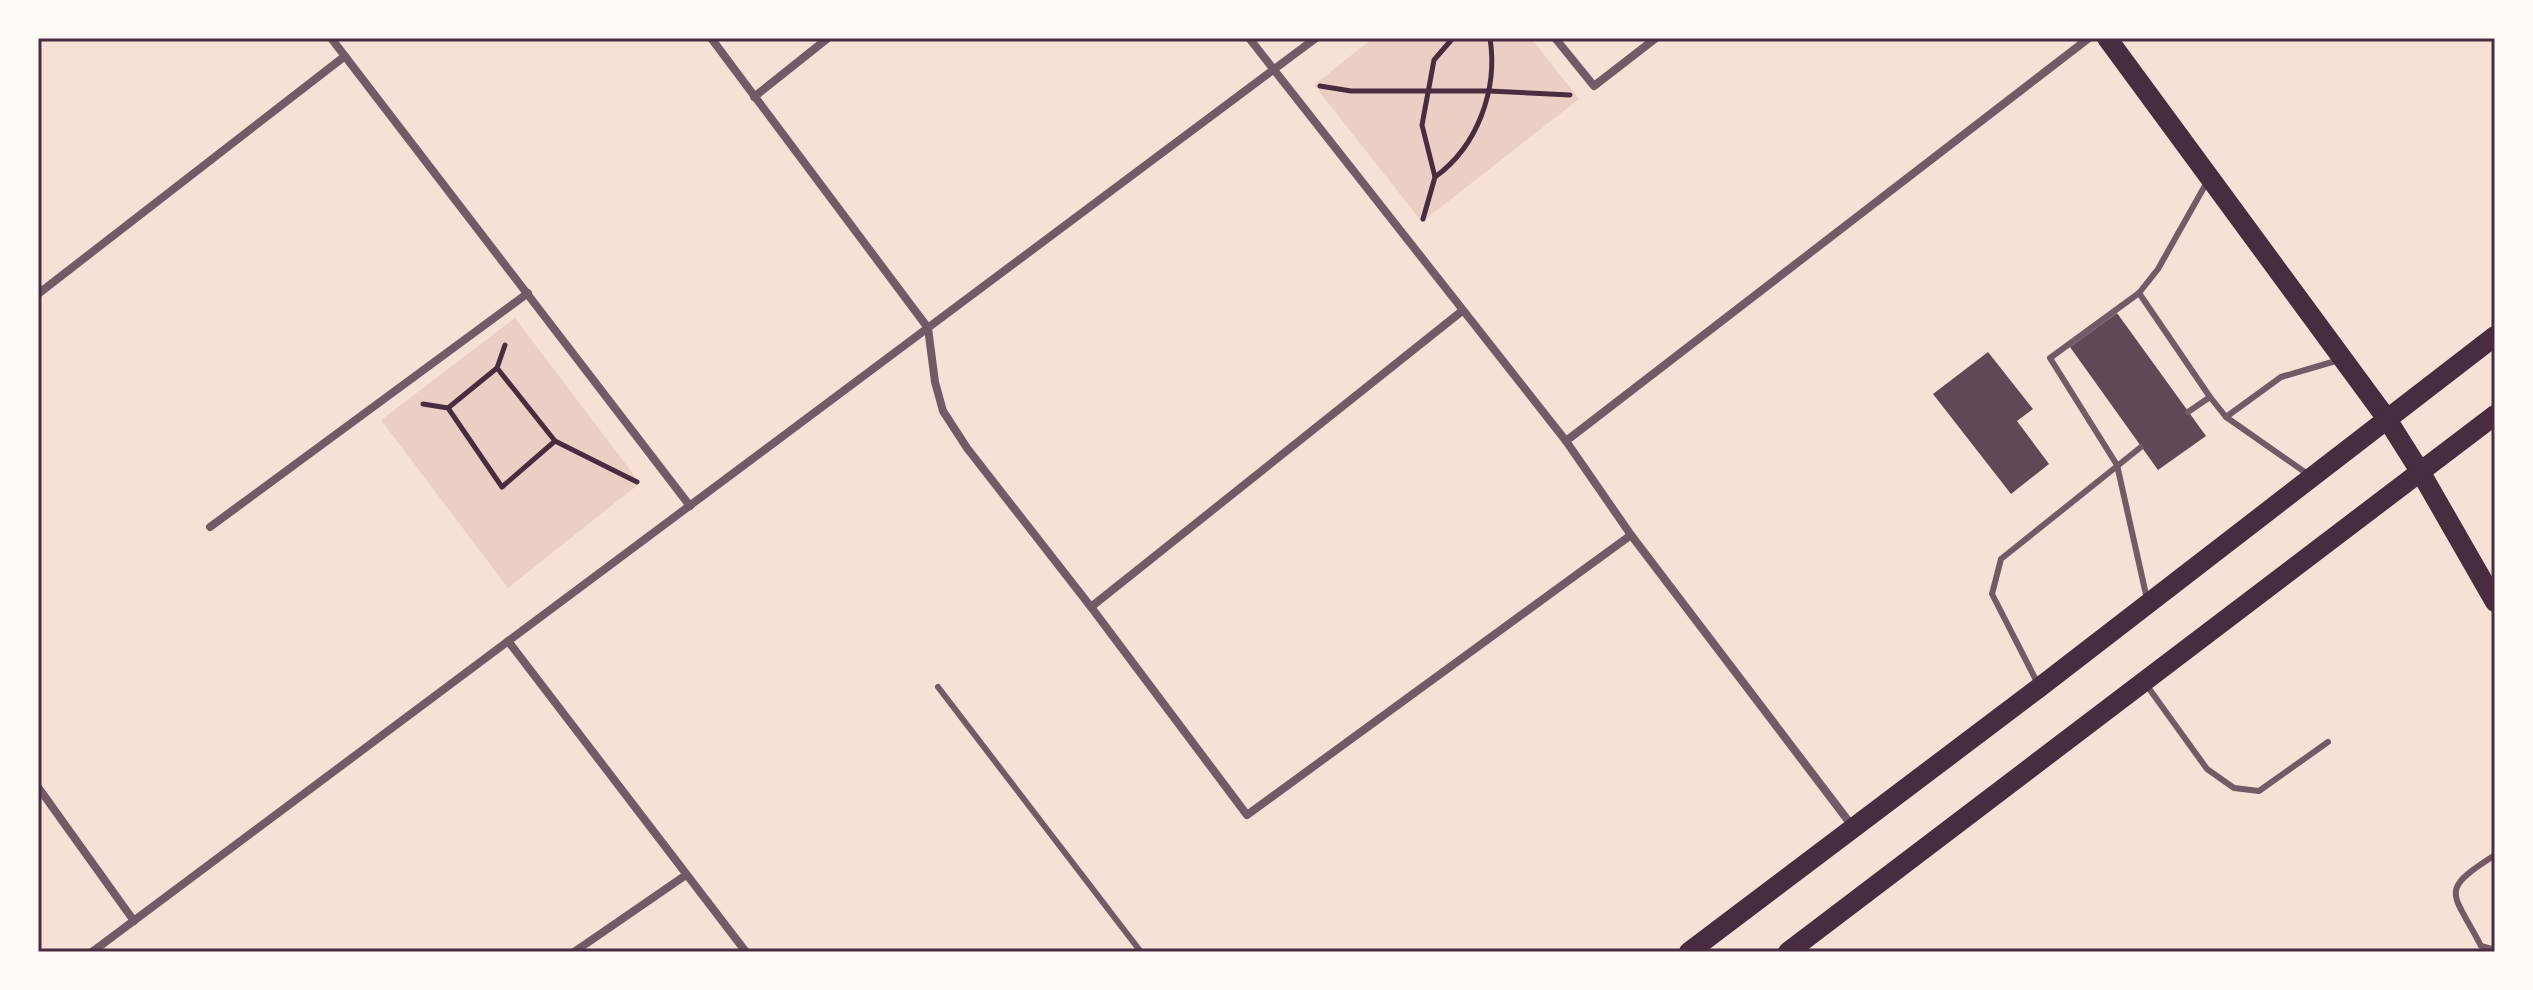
<svg xmlns="http://www.w3.org/2000/svg" width="2533" height="990" font-family="'Archivo Narrow',sans-serif">
<style>
.green{fill:#ebcfc5}
.building{fill:#644757}
.lines{fill:none;stroke-linecap:round;stroke-linejoin:round}
.path{stroke:#4a2c40;stroke-width:5}
.service{stroke:#755966;stroke-width:6}
.minor{stroke:#755966;stroke-width:8}
.primary{stroke:#4a2c40;stroke-width:20}
.neatline{fill:none;stroke:#4a2c40;stroke-width:3}
</style>
<rect width="100%" height="100%" fill="#f7e1d7"/>
<g class="green">
<polygon points="1373,38 1531,38 1579,99 1422,222 1314,85"/>
<polygon points="515,318 640,483 508,588 381,420"/>
</g>
<g class="building">
<polygon points="2117,313 2206,436 2158,470 2070,347"/>
<polygon points="1988,352 2033,409 2017,421 2049,464 2011,494 1933,394"/>
</g>
<g class="lines">
<g class="path">
<path d="M1453 38 1434 60 1422 125 1435 177C1478 146 1498 89 1490 38"/>
<polyline points="1320,86 1351,91 1489,91 1570,95"/>
<polyline points="1423,219 1435,177"/>
<polyline points="505,345 497,368 555,441 637,482"/>
<polyline points="423,404 448,408 502,487 555,441"/>
<polyline points="448,408 497,368"/>
</g>
<g class="service">
<polyline points="2139,293 2210,397 2188,412"/>
<polyline points="2210,397 2226,417 2309,475"/>
<polyline points="2226,417 2281,377 2339,360"/>
<polyline points="2147,599 2117,465 2050,358 2139,293 2158,269 2207,182"/>
<polyline points="2145,683 2207,769 2234,788 2259,791 2328,742"/>
<polyline points="2038,684 1992,594 2001,559 2141,447"/>
<polyline points="938,687 1141,952"/>
<path d="M2495 855C2437 892 2453 891 2481 946L2495 950"/>
</g>
<g class="minor">
<polyline points="331,38 690,506"/>
<polyline points="711,38 928,328 935,382 943,411 967,448 1091,607 1247,815 1631,535"/>
<polyline points="1249,38 1566,441 1631,535 1853,827"/>
<polyline points="1555,38 1594,86 1656,38"/>
<polyline points="754,97 828,38"/>
<polyline points="38,294 345,56"/>
<polyline points="1566,441 2089,38"/>
<polyline points="210,527 528,293"/>
<polyline points="1091,607 1462,311"/>
<polyline points="508,641 746,952"/>
<polyline points="38,787 134,921"/>
<polyline points="92,952 1316,38"/>
<polyline points="574,952 686,875"/>
</g>
<g class="primary">
<polyline points="2107,38 2387,419 2421,473 2495,602"/>
<polyline points="1689,952 2040,687 2495,336"/>
<polyline points="1788,952 2495,415"/>
</g>
</g>
<rect width="2533" height="990" fill="none" stroke="#fffaf5" stroke-width="80"/>
<rect x="40" y="40" width="2453" height="910" class="neatline"/>
</svg>
